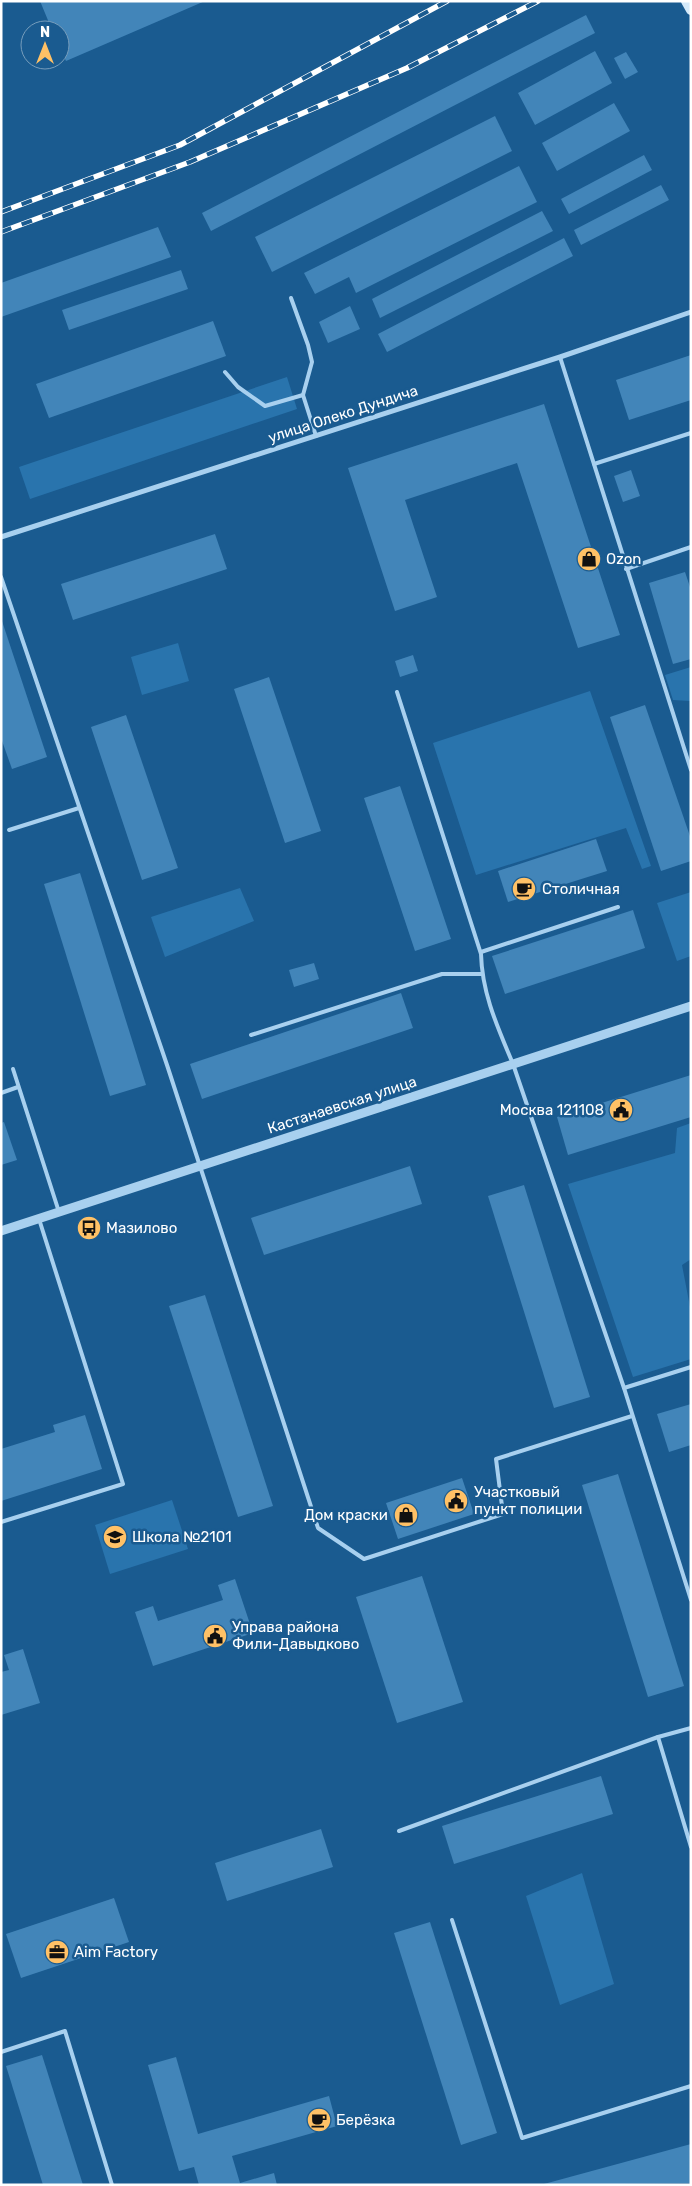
<svg xmlns="http://www.w3.org/2000/svg" width="692" height="2186" font-family="Rubik,sans-serif">
<style>
.green{fill:#2974ad}
.building{fill:#4285b9}
.lines{fill:none;stroke-linecap:round;stroke-linejoin:round}
.service{stroke:#a8d0ef;stroke-width:4}
.minor{stroke:#a8d0ef;stroke-width:5}
.tertiary{stroke:#a8d0ef;stroke-width:9}
.secondary{stroke:#d5eafa;stroke-width:10}
.rail-casing{stroke:#fff;stroke-width:5.5}
.rail{stroke:#1a5b90;stroke-width:4;stroke-dasharray:11;stroke-linecap:butt}
.labels{text-anchor:middle;stroke-width:5;stroke-linejoin:round;paint-order:stroke}
.street-label{font-size:15px;fill:#fff;stroke:#1a5b90}
.poi-label{font-size:15px;fill:#fff;stroke:#1a5b90;text-anchor:start}
</style>
<rect width="100%" height="100%" fill="#1a5b90"/>
<g class="green">
<polygon points="287,377 297,409 30,499 19,467"/>
<polygon points="178,643 189,681 142,695 131,657"/>
<polygon points="691,667 691,701 673,700 665,675"/>
<polygon points="590,691 651,866 642,869 626,828 476,875 433,743"/>
<polygon points="240,888 254,921 165,957 151,917"/>
<polygon points="691,892 691,956 677,961 657,903"/>
<polygon points="691,1123 691,1259 682,1265 691,1312 691,1359 633,1377 568,1184 675,1153 677,1128"/>
<polygon points="172,1500 188,1549 110,1574 95,1525"/>
<polygon points="582,1873 614,1984 560,2005 526,1896"/>
</g>
<g class="building">
<polygon points="40,1 205,1 66,61 60,48 60,30 52,30"/>
<polygon points="586,15 595,33 211,231 202,213"/>
<polygon points="595,51 612,83 535,125 518,93"/>
<polygon points="626,52 638,72 625,79 614,58"/>
<polygon points="614,103 630,131 557,171 542,143"/>
<polygon points="495,116 512,151 272,272 255,237"/>
<polygon points="644,155 652,170 569,214 561,199"/>
<polygon points="519,166 537,202 356,293 349,277 315,294 304,273"/>
<polygon points="661,185 669,200 581,245 574,230"/>
<polygon points="542,211 553,231 380,318 372,299"/>
<polygon points="158,227 171,257 1,317 1,283"/>
<polygon points="564,238 573,256 387,352 378,334"/>
<polygon points="181,270 188,289 69,330 62,310"/>
<polygon points="350,306 360,329 328,343 319,322"/>
<polygon points="213,321 226,356 49,418 36,384"/>
<polygon points="691,355 691,400 629,420 616,380"/>
<polygon points="544,404 620,635 578,648 517,463 405,500 437,597 395,611 348,468"/>
<polygon points="631,470 640,496 623,502 614,476"/>
<polygon points="215,534 227,569 73,620 61,584"/>
<polygon points="685,572 691,590 691,659 673,664 649,583"/>
<polygon points="2,621 47,757 12,769 1,738"/>
<polygon points="413,655 418,671 400,677 395,661"/>
<polygon points="269,677 321,831 285,843 234,689"/>
<polygon points="645,705 691,839 691,861 661,871 610,717"/>
<polygon points="126,715 178,868 142,880 91,727"/>
<polygon points="400,786 451,939 415,951 364,798"/>
<polygon points="596,839 607,871 508,902 498,871"/>
<polygon points="80,873 146,1085 110,1096 44,884"/>
<polygon points="633,910 645,948 505,994 492,956"/>
<polygon points="314,963 319,979 294,987 289,970"/>
<polygon points="401,993 413,1028 202,1099 190,1064"/>
<polygon points="691,1075 691,1117 568,1155 557,1117"/>
<polygon points="4,1122 17,1160 1,1165 1,1123"/>
<polygon points="410,1166 422,1204 264,1255 251,1218"/>
<polygon points="524,1185 590,1397 554,1408 488,1196"/>
<polygon points="205,1295 273,1506 238,1517 169,1306"/>
<polygon points="691,1404 691,1445 669,1452 657,1414"/>
<polygon points="85,1415 102,1469 1,1501 1,1449 55,1432 53,1425"/>
<polygon points="618,1474 684,1686 648,1697 582,1485"/>
<polygon points="462,1478 474,1514 398,1539 386,1503"/>
<polygon points="422,1576 463,1702 397,1723 356,1597"/>
<polygon points="235,1579 253,1633 153,1666 135,1612 153,1606 158,1621 223,1600 218,1585"/>
<polygon points="23,1649 40,1703 1,1715 1,1672 9,1670 4,1655"/>
<polygon points="601,1776 613,1814 454,1864 442,1826"/>
<polygon points="321,1829 333,1867 227,1901 215,1863"/>
<polygon points="114,1898 129,1942 21,1978 6,1934"/>
<polygon points="430,1922 497,2133 461,2145 394,1933"/>
<polygon points="42,2055 83,2185 43,2185 6,2066"/>
<polygon points="176,2057 198,2134 329,2096 337,2126 232,2156 240,2183 274,2173 277,2185 199,2185 194,2167 179,2171 148,2065"/>
<polygon points="691,2144 691,2183 545,2185 544,2184"/>
</g>
<g class="lines">
<g class="service">
<polyline points="291,298 308,345 312,362 303,395 316,436"/>
<polyline points="560,357 691,770"/>
<polyline points="225,372 238,387 265,406 303,395"/>
<polyline points="594,464 691,433"/>
<polyline points="626,569 691,547"/>
<polyline points="1,577 167,1065 318,1528 364,1559 503,1514 496,1459 632,1416"/>
<path d="M397 692 481 954C482 994 498 1028 513 1064L624 1388 691 1600"/>
<polyline points="9,830 79,808"/>
<polyline points="481,952 618,907"/>
<polyline points="251,1035 442,974 482,974"/>
<polyline points="13,1069 59,1212"/>
<polyline points="1,1093 18,1087"/>
<polyline points="624,1388 691,1367"/>
<polyline points="1,1522 123,1484 39,1219"/>
<polyline points="658,1737 691,1847"/>
<polyline points="399,1831 658,1737 691,1728"/>
<polyline points="452,1920 522,2138 691,2086"/>
<polyline points="1,2052 65,2031 112,2185"/>
</g>
<polyline class="minor" points="1,537 560,357 691,312"/>
<polyline class="tertiary" points="1,1231 691,1006"/>
<polyline class="secondary" points="686,1 691,10"/>
<g class="rail-casing">
<g id="rail">
<polyline points="1,212 180,145 447,1"/>
<polyline points="1,232 190,162 407,68 538,1"/>
</g>
</g>
<use href="#rail" class="rail"/>
</g>
<defs>
<g id="shop-disc" transform="scale(1.25)"><circle r="9.5" fill="#ffc166" stroke="#1a5b90"/><path d="M-5-2.5h2.3a2.7 3.5 0 0 1 5.4 0H5L5.5 6h-11ZM-1.5-2.5h3a1.5 2.3 0 0 0-3 0Z" fill="#111"/></g>
<g id="cafe-disc" transform="scale(1.25)"><circle r="9.5" fill="#ffc166" stroke="#1a5b90"/><path d="M-5.5-4.5H6V0H3Q3 3.5 0 3.5H-2.5Q-5.5 3.5-5.5 0ZM3-3.2v2h1.7v-2ZM-6 4.5H4V6H-6Z" fill="#111"/></g>
<g id="civic-disc" transform="scale(1.25)"><circle r="9.5" fill="#ffc166" stroke="#1a5b90"/><path d="M-.6-6.5H3V-4.5H.6V-3L4-1V1h2V6H-6V1h2V-1L-.6-3ZM-1.2 2.5V6h2.4V2.5Z" fill="#111"/></g>
<g id="bus-disc" transform="scale(1.25)"><circle r="9.5" fill="#ffc166" stroke="#1a5b90"/><path d="M-5-6H5V4H4V6H2V4H-2V6H-4V4H-5ZM-3.5-4V0h7V-4ZM-3.5 1.2v1.5H-2V1.2ZM2 1.2v1.5H3.5V1.2Z" fill="#111"/></g>
<g id="school-disc" transform="scale(1.25)"><circle r="9.5" fill="#ffc166" stroke="#1a5b90"/><path d="M0-5L7-2L0 1L-7-2ZM-4 1L0 2.5L4 1V4Q0 6-4 4Z" fill="#111"/></g>
<g id="office-disc" transform="scale(1.25)"><circle r="9.5" fill="#ffc166" stroke="#1a5b90"/><path d="M-6-3h4V-5.5h4V-3h4V5H-6ZM-1-4.5V-3h2v-1.5ZM-6 0V1H6V0Z" fill="#111"/></g>
</defs>
<g fill-rule="evenodd">
<use href="#shop-disc" x="589" y="559"/>
<use href="#cafe-disc" x="524" y="889"/>
<use href="#civic-disc" x="621" y="1110"/>
<use href="#bus-disc" x="89" y="1228"/>
<use href="#civic-disc" x="456" y="1501"/>
<use href="#shop-disc" x="406" y="1515"/>
<use href="#school-disc" x="115" y="1537"/>
<use href="#civic-disc" x="215" y="1636"/>
<use href="#office-disc" x="57" y="1952"/>
<use href="#cafe-disc" x="319" y="2120"/>
</g>
<g class="labels">
<g class="street-label">
<text transform="translate(343 414) rotate(-18)" y="5">улица Олеко Дундича</text>
<text transform="translate(342 1105) rotate(-18)" y="5">Кастанаевская улица</text>
</g>
<g class="poi-label">
<text x="606" y="564">Ozon</text>
<text x="542" y="894">Столичная</text>
<text x="604" y="1115" text-anchor="end">Москва 121108</text>
<text x="106" y="1233">Мазилово</text>
<text x="474" y="1497">Участковый<tspan x="474" dy="17">пункт полиции</tspan></text>
<text x="388" y="1520" text-anchor="end">Дом краски</text>
<text x="132" y="1542">Школа №2101</text>
<text x="232" y="1632">Управа района<tspan x="232" dy="17">Фили-Давыдково</tspan></text>
<text x="74" y="1957">Aim Factory</text>
<text x="336" y="2125">Берёзка</text>
</g>
</g>
<rect width="692" height="2186" fill="none" stroke="#ffffff" stroke-width="5"/>
<g transform="translate(45 45)"><circle r="24" fill="#1a5b90" stroke="#769dbc"/>
<path d="M0-4L9 19L0 12L-9 19Z" fill="#ffc166"/>
<text y="-8" font-size="14" font-weight="bold" text-anchor="middle" fill="#ffffff">N</text>
</g>
</svg>
